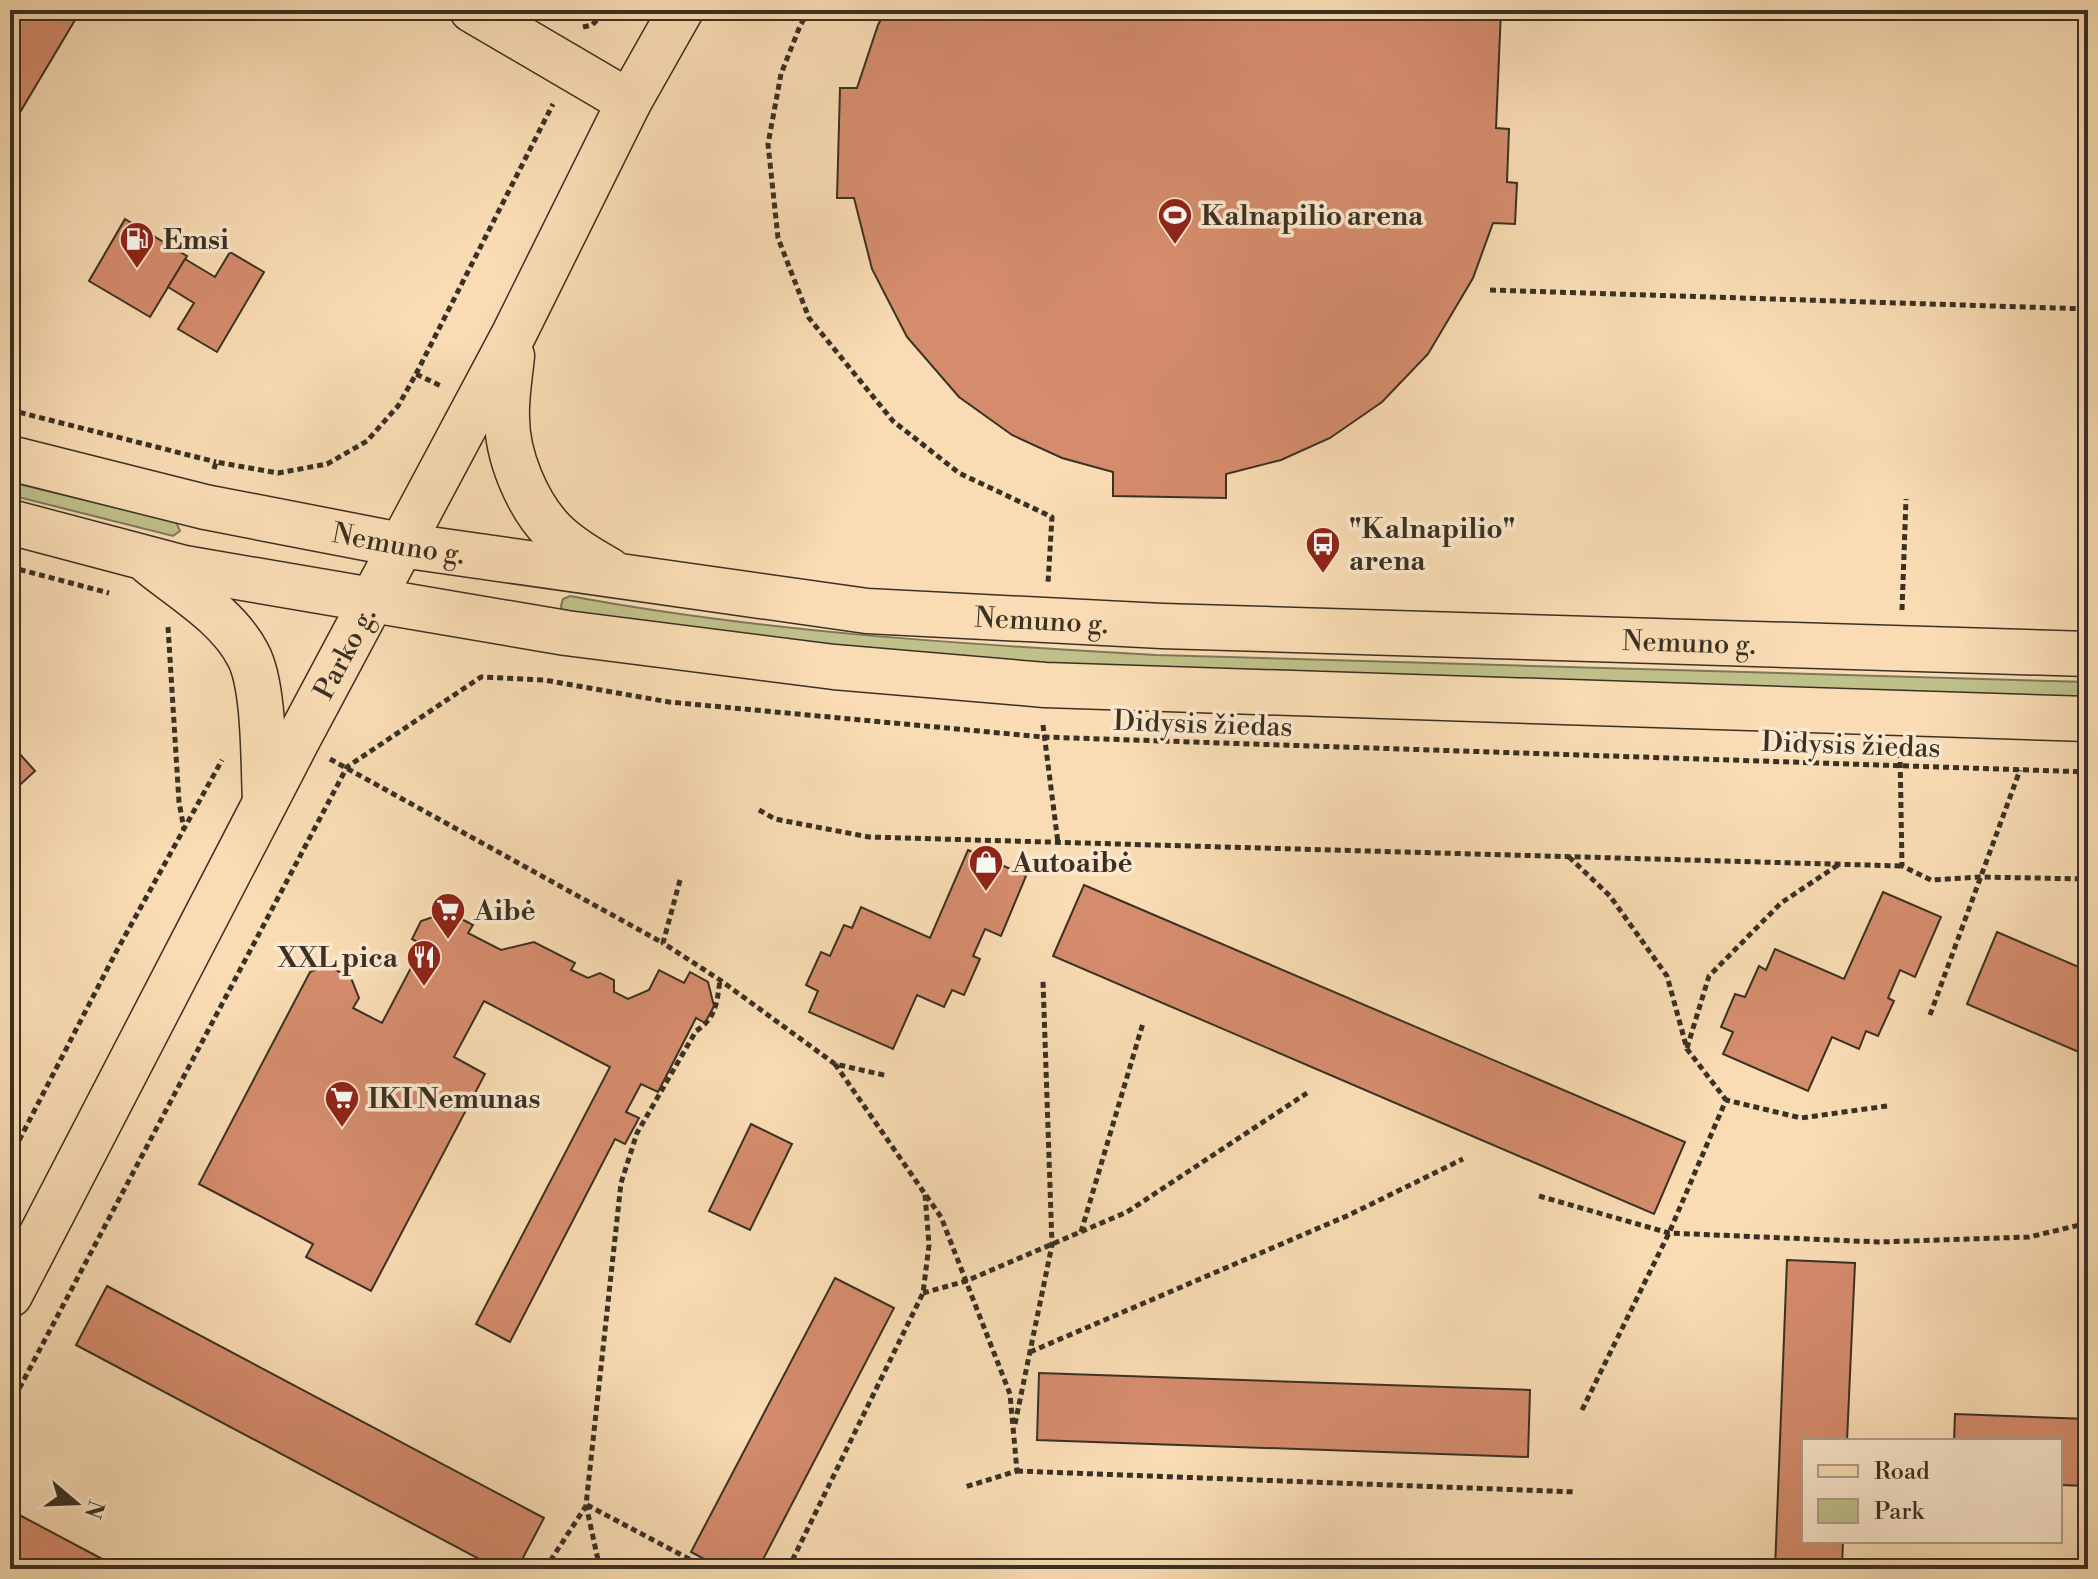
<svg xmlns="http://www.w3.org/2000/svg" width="2098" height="1579" font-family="'Libre Bodoni',serif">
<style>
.green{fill:#c0c08b;stroke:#7d7858;stroke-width:2}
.building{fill:#d58c6d;stroke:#3a3124;stroke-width:2}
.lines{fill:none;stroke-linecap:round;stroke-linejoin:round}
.major-casing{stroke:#3a3124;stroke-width:47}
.path{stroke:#3a3124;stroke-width:5;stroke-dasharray:6 4;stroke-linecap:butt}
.major{stroke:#f9dcb4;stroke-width:44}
.labels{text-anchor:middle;stroke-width:7;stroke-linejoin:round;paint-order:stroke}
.poi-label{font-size:28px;font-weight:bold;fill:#3a3124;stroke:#fbe8ce;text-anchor:start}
.street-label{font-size:28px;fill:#3a3124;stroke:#fbe8ce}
</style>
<rect width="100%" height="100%" fill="#f9dcb4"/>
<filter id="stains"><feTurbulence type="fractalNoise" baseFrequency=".0025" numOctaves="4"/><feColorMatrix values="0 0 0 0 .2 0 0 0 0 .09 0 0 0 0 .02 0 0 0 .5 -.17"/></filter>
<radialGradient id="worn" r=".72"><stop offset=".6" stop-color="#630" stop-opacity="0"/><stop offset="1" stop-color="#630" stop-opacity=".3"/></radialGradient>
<g class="green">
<polygon points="10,482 176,522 180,531 173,536 10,495"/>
<path d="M570 596C763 632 961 644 1156 655L2088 682V698L1032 665 831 647 563 613 561 606 563 599Z"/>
</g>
<g class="building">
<polygon points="10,10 81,10 10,129"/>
<polygon points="886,10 1501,10 1496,128 1509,129 1507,182 1517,183 1515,224 1493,223 1473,278 1428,354 1382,402 1330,438 1281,460 1226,474 1226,498 1113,496 1113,472 1062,458 1012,435 959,397 907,337 872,269 854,198 837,198 840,88 857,88 878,25"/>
<polygon points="125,219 187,256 150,317 89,281"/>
<polygon points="230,252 264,272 217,352 178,329 194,303 168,287 185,259 215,277"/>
<polygon points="10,743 35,771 10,794"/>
<polygon points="968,850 1026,876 1001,936 985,929 973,956 980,959 964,995 952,990 944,1007 917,995 893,1049 809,1012 818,991 806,985 821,952 830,956 844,925 852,928 861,907 930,938"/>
<polygon points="1084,885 1685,1142 1654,1214 1053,956"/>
<polygon points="1883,892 1941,917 1915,977 1900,970 1888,998 1894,1001 1878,1036 1866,1031 1859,1049 1832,1037 1808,1091 1723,1054 1733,1032 1721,1027 1735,994 1745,997 1759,966 1766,970 1775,949 1844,979"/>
<polygon points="448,912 473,925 468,933 501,950 534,942 575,963 571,970 588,978 600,973 614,980 614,992 628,999 649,990 659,970 684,983 690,972 708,982 714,1006 705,1023 696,1018 658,1092 641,1084 626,1112 639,1118 625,1144 615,1139 510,1342 476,1324 610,1067 484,1001 454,1057 485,1074 371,1291 306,1257 313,1244 199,1184 310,972 327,965 351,978 359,998 353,1008 382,1023 423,945 412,939 421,921"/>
<polygon points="1997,932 2088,971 2088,1056 1967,1004"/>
<polygon points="751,1124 792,1144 750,1230 709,1211"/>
<polygon points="1787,1260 1855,1263 1847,1441 1804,1441 1804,1541 1843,1541 1842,1569 1775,1569"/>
<polygon points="835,1278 894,1308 758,1569 723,1569 691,1552"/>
<polygon points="107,1286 544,1518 517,1569 498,1569 76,1345"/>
<polygon points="1039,1373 1530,1390 1528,1457 1037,1440"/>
<polygon points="1955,1414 2088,1419 2088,1486 2060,1485 2060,1441 1954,1441"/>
<polygon points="10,1510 121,1569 10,1569"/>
</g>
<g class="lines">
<g class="major-casing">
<g id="major">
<polyline points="472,10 629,102"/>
<path d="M512 356C510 376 506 398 507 418 507 456 527 504 553 531 569 547 590 559 609 570"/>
<path id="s1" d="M10 458 205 507 401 545 867 611 1162 626 2088 654"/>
<polyline points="10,522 184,568 566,633 834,667 1045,685 2088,719"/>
<path d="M150 563C183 590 228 616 248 655 265 686 263 764 265 801"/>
<path id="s2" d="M10 1295 296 743 514 334 629 102 681 10"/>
</g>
</g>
<g class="path">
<polyline points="809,10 800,26 781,74 768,144 778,238 809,318 893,421 959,473 1052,517 1048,583"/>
<polyline points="583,27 592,25 607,10"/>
<polyline points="1490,290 2088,309"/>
<polyline points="416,374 553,104"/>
<polyline points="10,410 216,462"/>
<polyline points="214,469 216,462 278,473 327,464 367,441 398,406 416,374 441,386"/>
<polyline points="10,567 109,593"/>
<polyline points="1902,610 1906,499"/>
<polyline points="168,627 179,802 184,829"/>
<polyline points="1043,725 1058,843"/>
<polyline points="1900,752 1902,866 1931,880 1980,877 2088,879"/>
<polyline points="330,759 663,943"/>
<polyline points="759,810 775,819 869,837 1902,866"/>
<polyline points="1569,857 1610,896 1667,976 1687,1049 1726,1100"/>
<polyline points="680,880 663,943 720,980 835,1064 888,1076"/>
<polyline points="1930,1015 2020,770"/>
<polyline points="1687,1048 1709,976 1781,903 1838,865"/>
<polyline points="835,1064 941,1217 1010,1394 1017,1471 965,1487"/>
<polyline points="10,1158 116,952 222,760"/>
<polyline points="1539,1196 1669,1233 1879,1242 2029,1237 2088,1223"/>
<polyline points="1081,1232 1143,1023"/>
<polyline points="923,1293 966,1281 1127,1212 1307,1093"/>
<polyline points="1030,1352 1349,1215 1463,1159"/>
<polyline points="10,1406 347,767 481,677 544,680 669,702 1043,737 2088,772"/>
<polyline points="1582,1410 1669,1233 1726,1100 1801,1118 1887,1106"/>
<polyline points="1015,1424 1052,1245 1043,981"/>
<polyline points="1017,1471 1576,1492"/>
<polyline points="587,1505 708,1569"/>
<polyline points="545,1569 586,1506"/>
<path d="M600 1569 586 1505 621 1183 637 1133 696 1031C716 1018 717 1003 720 980"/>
<polyline points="788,1569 923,1293 929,1245 925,1194"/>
</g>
<use href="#major" class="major"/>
</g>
<defs>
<g id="stadium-pin" transform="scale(1.8)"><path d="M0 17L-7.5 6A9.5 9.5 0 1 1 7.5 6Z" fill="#8f2418" stroke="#fbe8ce"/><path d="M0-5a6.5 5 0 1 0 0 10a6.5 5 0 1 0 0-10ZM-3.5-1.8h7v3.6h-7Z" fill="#fff"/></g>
<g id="fuel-pin" transform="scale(1.8)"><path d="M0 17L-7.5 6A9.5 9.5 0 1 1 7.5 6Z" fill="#8f2418" stroke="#fbe8ce"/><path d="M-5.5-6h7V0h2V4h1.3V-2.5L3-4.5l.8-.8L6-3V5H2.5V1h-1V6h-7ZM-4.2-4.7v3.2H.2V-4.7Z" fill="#fff"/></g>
<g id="bus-pin" transform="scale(1.8)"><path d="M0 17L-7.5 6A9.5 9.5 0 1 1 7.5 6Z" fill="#8f2418" stroke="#fbe8ce"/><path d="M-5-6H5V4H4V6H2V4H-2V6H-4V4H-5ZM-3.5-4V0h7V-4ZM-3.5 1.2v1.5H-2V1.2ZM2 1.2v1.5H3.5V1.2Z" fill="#fff"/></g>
<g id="shop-pin" transform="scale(1.8)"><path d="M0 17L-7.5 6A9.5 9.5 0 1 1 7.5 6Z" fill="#8f2418" stroke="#fbe8ce"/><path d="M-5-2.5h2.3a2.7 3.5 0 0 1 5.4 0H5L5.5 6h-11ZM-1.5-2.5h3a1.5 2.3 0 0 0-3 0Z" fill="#fff"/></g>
<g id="supermarket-pin" transform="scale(1.8)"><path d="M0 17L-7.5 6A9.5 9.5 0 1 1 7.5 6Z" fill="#8f2418" stroke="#fbe8ce"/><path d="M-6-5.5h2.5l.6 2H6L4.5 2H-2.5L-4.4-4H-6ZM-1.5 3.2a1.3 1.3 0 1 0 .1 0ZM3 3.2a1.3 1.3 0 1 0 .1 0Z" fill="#fff"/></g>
<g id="restaurant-pin" transform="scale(1.8)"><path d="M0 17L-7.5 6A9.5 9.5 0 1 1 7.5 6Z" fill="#8f2418" stroke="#fbe8ce"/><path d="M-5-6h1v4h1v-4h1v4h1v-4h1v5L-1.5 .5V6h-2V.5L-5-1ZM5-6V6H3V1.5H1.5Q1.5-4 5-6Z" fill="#fff"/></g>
</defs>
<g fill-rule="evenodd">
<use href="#stadium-pin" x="1175" y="215"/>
<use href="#fuel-pin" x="137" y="239"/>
<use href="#bus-pin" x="1323" y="544"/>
<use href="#shop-pin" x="986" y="862"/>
<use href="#supermarket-pin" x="448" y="910"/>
<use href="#restaurant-pin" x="424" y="957"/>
<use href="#supermarket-pin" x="342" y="1098"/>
</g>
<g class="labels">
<g class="poi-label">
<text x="1201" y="225">Kalnapilio arena</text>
<text x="163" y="249">Emsi</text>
<text x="1349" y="538">"Kalnapilio"<tspan x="1349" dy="32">arena</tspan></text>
<text x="1012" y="872">Autoaibė</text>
<text x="474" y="920">Aibė</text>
<text x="398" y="967" text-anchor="end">XXL pica</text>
<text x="368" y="1108">IKI Nemunas</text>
</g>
<g class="street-label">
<text dy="10" stroke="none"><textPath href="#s1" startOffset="398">Nemuno g.</textPath></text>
<text dy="10" stroke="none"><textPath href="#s1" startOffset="1046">Nemuno g.</textPath></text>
<text dy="10" stroke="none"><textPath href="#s1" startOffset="1694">Nemuno g.</textPath></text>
<text dy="10" stroke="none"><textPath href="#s2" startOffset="724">Parko g.</textPath></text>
<text transform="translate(1203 723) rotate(2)" y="10">Didysis žiedas</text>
<text transform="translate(1851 744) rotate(2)" y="10">Didysis žiedas</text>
</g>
</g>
<rect width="2098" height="1579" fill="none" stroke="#f9dcb4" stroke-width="40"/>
<rect x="12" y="12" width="2074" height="1555" fill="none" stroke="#3a3124" stroke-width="4"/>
<rect x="20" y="20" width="2058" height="1539" fill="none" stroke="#3a3124" stroke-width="2"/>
<rect x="1802" y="1439" width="260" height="104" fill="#fbe8ce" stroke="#ae9f8a" stroke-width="2"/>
<rect x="1818" y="1465" width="40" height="12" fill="#f9dcb4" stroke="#ae9f8a" stroke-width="2"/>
<text x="1874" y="1479" font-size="24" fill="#3a3124">Road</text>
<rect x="1818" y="1499" width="40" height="24" fill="#c0c08b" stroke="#ae9f8a" stroke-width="2"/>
<text x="1874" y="1519" font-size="24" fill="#3a3124">Park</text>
<g transform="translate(76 1503) rotate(109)" stroke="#fbe8ce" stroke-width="6" paint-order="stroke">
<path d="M0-6L14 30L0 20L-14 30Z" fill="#3a3124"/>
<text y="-12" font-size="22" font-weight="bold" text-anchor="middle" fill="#3a3124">N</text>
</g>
<rect width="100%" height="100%" filter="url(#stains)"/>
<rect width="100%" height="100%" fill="url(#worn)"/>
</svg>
